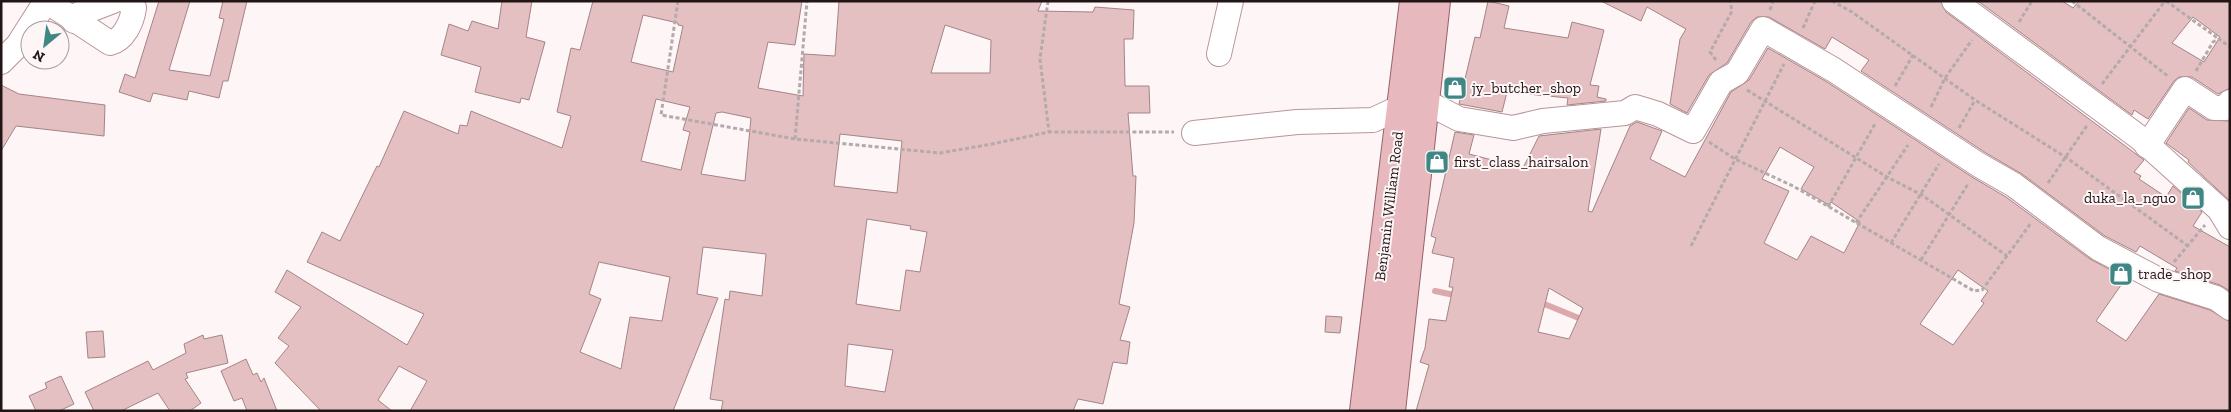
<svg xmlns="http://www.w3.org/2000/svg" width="2231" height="412" font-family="'Zilla Slab',serif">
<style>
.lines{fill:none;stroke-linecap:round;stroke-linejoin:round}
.stream{stroke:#dca8ac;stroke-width:6}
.building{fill:#e5c0c3;stroke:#a58386;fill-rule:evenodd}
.minor-casing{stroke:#b89598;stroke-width:26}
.major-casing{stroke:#986268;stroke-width:30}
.path{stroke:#b4aaab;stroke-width:3;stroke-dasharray:4 2.5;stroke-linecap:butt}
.minor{stroke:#fff;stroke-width:24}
.major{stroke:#e7b9bf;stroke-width:28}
.labels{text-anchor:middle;stroke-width:4;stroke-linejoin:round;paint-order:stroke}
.poi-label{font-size:15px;fill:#221516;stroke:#fdf5f6;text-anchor:start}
.street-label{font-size:15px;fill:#221516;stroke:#fdf5f6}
</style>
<rect width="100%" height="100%" fill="#fdf5f6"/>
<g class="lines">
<g class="stream">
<polyline points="1435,291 1459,296"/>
<polyline points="1537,301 1586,321"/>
</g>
</g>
<g class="building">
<polygon points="159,1 190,1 169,70 210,76 224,19 219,18 223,1 247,1 228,81 223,81 219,98 189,91 187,100 153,93 150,102 119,92 125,74 135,78"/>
<polygon points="502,1 532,1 526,37 545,42 529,100 521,98 520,103 475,92 481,67 441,55 449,24 468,31 472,21 498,29"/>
<path d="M593 1H802L795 45 768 42 758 88 803 96 804 54 835 56 839 1H1042L1038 11 1093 12 1095 7 1134 10 1133 39H1124L1125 86H1149L1150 113H1128L1133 176H1136L1134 223 1119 304 1130 307 1120 340 1130 342 1127 364 1113 362 1103 404 1078 399 1073 411H721L723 401 710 399 725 299 729 300 730 291 762 296 766 254 703 247 697 294 718 298 673 411H410L427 381 399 366 378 400 392 411H321L275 363 289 346 278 338 301 307 275 292 287 270 407 345 424 314 307 262 322 232 340 241 377 166 379 167 404 111 458 134 460 125 467 126 471 111 562 148 571 116 557 112 571 48 580 50ZM643 15 678 23V25L683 26 673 72 631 62ZM945 25 991 40 990 73H931ZM656 99 690 107 683 130 690 132 681 170 641 161ZM722 112 751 118 745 181 701 174 716 113ZM840 134 902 141 897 193 834 186ZM867 219 911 226 910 229 927 232 920 272 906 270 900 311 856 304ZM599 262 670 277 662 321 630 317 621 369 580 352 601 299 589 294ZM848 344 893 350 885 392 845 386Z"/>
<polygon points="1488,1 1509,6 1504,28 1568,38 1572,22 1604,30 1590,85 1599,86 1597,97 1606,99 1606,101 1567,105 1568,98 1507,92 1502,112 1459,104 1475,37 1480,38"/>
<polygon points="1601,1 1941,1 1946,12 2144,160 2134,172 2141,176 2139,179 2166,197 2173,186 2202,212 2193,226 2230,247 2230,291 2220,285 2175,271 2177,268 2140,246 2136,252 2105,236 2022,174 1986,153 1861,71 1869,60 1832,37 1825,49 1769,17 1757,17 1751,22 1727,63 1709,75 1687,113 1670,104 1680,39 1686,29 1647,7 1641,21"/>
<path d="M1978 1H2062L2073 8 2079 1H2230V88L2218 94 2192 77H2179L2174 81 2148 119 2134 110 2132 115ZM2193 17 2220 37 2204 62 2172 43Z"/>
<path d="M1768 48 1827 82 1972 177 2006 197 2090 259 2126 278 2096 321 2126 341 2159 294 2210 310 2230 322V411H1416L1429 365 1420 362 1425 348 1429 319 1446 321 1453 287H1449L1454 258 1432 253 1436 238 1431 236 1455 132 1474 135 1469 154 1523 168 1539 136 1601 129 1588 211 1592 212 1630 126 1637 122 1662 131 1650 159 1685 177 1731 92 1749 80ZM1780 147 1814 167 1801 189 1829 205 1831 202 1860 222 1844 253 1811 236 1797 260 1764 243 1789 191 1762 179ZM1958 270 1988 291 1981 301 1984 303 1953 345 1920 324ZM1549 288 1583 308 1569 339 1538 332Z"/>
<polygon points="1,85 19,94 105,105 104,136 16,126 1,151"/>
<polygon points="2189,108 2207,120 2230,121 2230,201 2188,162 2189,160 2166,143"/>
<polygon points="1326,316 1342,317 1340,333 1325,332"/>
<polygon points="103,331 105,357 88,358 86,332"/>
<polygon points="203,335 204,339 222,335 228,363 186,373 188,378 185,379 201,403 190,411 170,411 158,393 121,411 94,411 85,392 148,361 153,370 186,353 184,344"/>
<polygon points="246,359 253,375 257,373 261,382 264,378 277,411 247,411 242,398 234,401 221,371"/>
<polygon points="61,376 74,404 59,411 36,411 29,396 47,388 45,383"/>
</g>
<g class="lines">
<g class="minor-casing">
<g id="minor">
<path d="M46 1 110 43C124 40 132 22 134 8L127 1"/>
<polyline points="1954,1 2140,138 2219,209 2230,227"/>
<polyline points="74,21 79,14 113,1"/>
<polyline points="1219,54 1231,1"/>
<polyline points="1,62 18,45 46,1"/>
<polyline points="1424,101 1459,119 1513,128 1543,121 1625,113 1635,107 1658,114 1693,131 1721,82 1737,73 1763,29 1834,70 1979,165 2014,185 2098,248 2159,280 2216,298 2230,308"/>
<polyline points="1194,133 1297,122 1373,120 1401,107"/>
<polyline points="2147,146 2185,89 2214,108 2226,108 2230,102"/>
</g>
</g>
<g class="major-casing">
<g id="major">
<polyline points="1364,411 1414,1"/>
<polyline points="1391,411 1436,1"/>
</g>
</g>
<g class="path">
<polyline points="678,1 661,115 795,139 940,153 992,144 1049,132 1174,132"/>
<polyline points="1048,1 1040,59 1049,132"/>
<polyline points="1832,1 1852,12 1975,100 2067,158 2188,246"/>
<polyline points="2072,1 2169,77"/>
<polyline points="2166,1 2219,39"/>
<polyline points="1770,10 1773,1"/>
<polyline points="2019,22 2032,1"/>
<polyline points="1803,28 1815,1"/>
<polyline points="1716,60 1710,52 1732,11 1730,1"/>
<polyline points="2196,71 2213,42 2219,39 2230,47"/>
<polyline points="2102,84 2165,1"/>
<polyline points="1895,86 1913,55"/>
<polyline points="1747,90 1887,177 1922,195 2007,256"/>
<polyline points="1931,107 1945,78 1972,40"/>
<polyline points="1959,128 1975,100"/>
<polyline points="795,139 807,1"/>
<polyline points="1709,142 1735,159 1793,186 1974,291 1982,290 2031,223"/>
<polyline points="2048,183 2088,124"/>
<polyline points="1828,207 1876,122"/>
<polyline points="1856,223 1908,145"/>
<polyline points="1891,243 1939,164"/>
<polyline points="1691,246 1784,64"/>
<polyline points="1921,260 1968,184"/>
<polyline points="2174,262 2205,225"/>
</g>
<use href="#minor" class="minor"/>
<use href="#major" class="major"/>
</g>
<defs>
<g id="shop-square" transform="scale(1.25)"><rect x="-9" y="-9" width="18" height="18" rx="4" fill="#3f8785" stroke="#fdf5f6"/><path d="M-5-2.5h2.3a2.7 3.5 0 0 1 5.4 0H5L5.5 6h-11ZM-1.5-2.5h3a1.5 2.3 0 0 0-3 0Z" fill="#fff"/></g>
</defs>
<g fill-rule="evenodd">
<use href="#shop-square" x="1455" y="88"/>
<use href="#shop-square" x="1437" y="162"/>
<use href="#shop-square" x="2193" y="198"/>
<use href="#shop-square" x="2121" y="274"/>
</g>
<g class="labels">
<g class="poi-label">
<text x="1472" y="93">jy_butcher_shop</text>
<text x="1454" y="167">first_class_hairsalon</text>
<text x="2176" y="203" text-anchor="end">duka_la_nguo</text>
<text x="2138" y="279">trade_shop</text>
</g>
<g class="street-label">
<text transform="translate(1389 206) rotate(-83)" y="5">Benjamin William Road</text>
</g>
</g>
<rect width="2231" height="412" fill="none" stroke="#221516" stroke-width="5"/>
<g transform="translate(45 45) rotate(209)"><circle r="24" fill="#fdf5f6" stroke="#a59b9c"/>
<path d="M0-4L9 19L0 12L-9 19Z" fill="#3f8785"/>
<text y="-8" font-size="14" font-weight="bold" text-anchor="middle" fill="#221516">N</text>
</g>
</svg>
